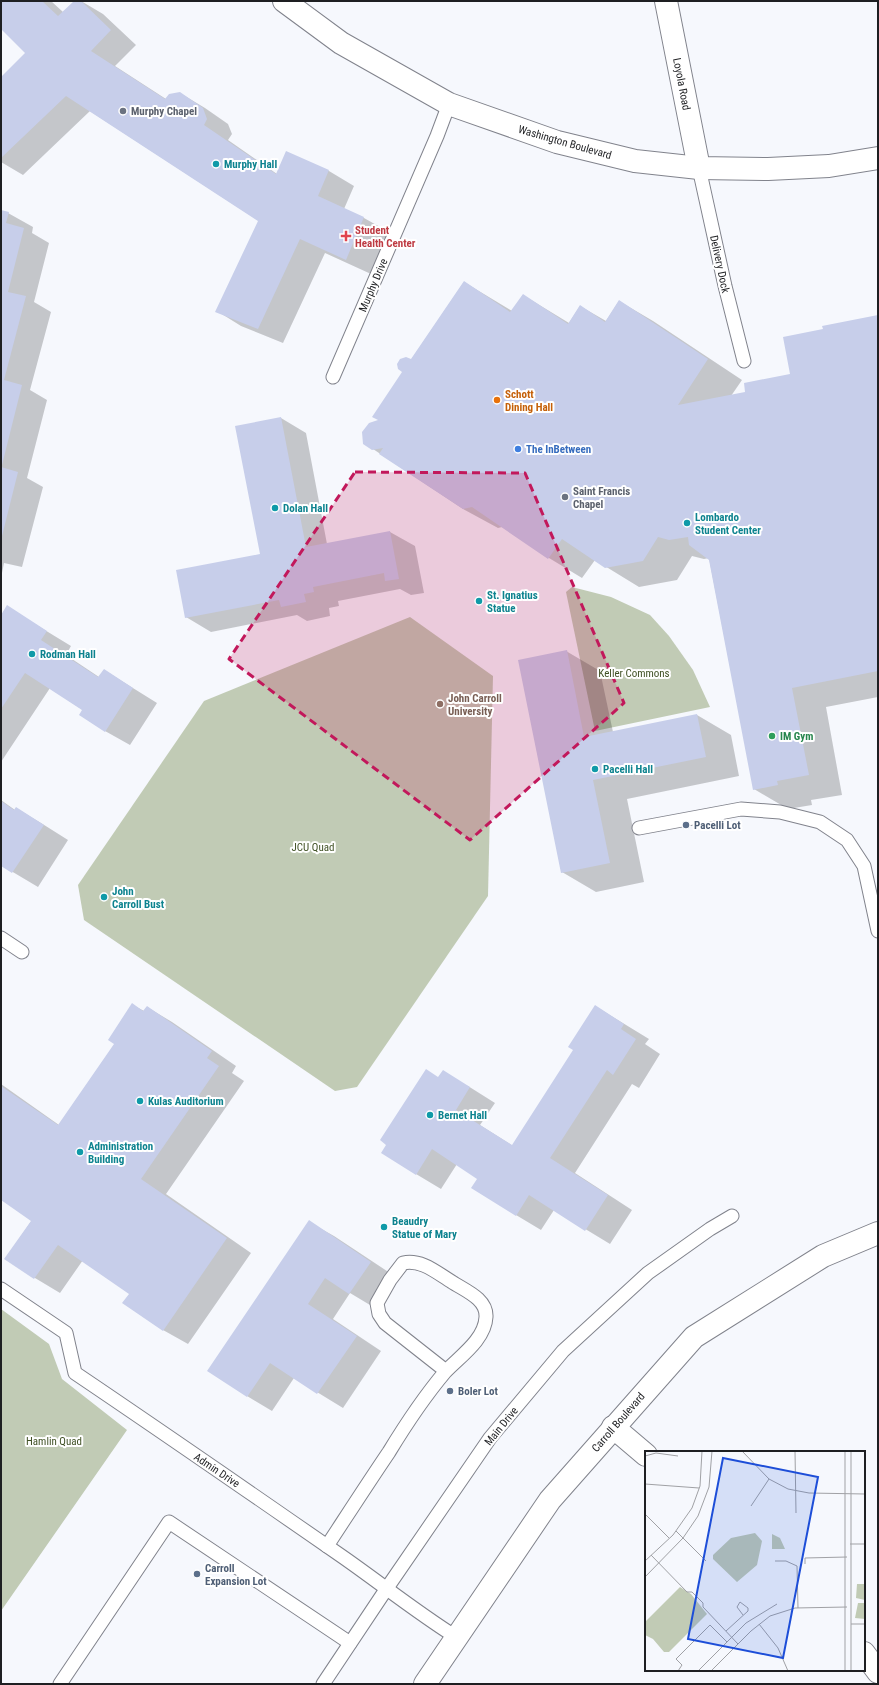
<svg xmlns="http://www.w3.org/2000/svg" width="879" height="1685" font-family="'Roboto Condensed',sans-serif">
<style>
.green{fill:#c1cbb5}
.shadow{fill:#0003}
.building{fill:#c7ceea}
.lines{fill:none;stroke-linecap:round;stroke-linejoin:round}
.lane-casing{stroke:#81838c;stroke-width:15}
.street-casing{stroke:#81838c;stroke-width:24}
.lane{stroke:#fff;stroke-width:13}
.street{stroke:#fff;stroke-width:22}
.marked{fill:#c2185b;fill-opacity:0.2;stroke:#c2185b;stroke-width:3;stroke-dasharray:8 5;stroke-linejoin:round}
.worship-dot{fill:#6b7280;stroke:#fff;stroke-width:1.5}
.culture-dot{fill:#0f9aa8;stroke:#fff;stroke-width:1.5}
.health-dot{fill:#e0444e;stroke:#fff;stroke-width:1.5}
.food-dot{fill:#e8710a;stroke:#fff;stroke-width:1.5}
.shop-dot{fill:#3f7fe0;stroke:#fff;stroke-width:1.5}
.education-dot{fill:#8d6e63;stroke:#fff;stroke-width:1.5}
.leisure-dot{fill:#2e9e5b;stroke:#fff;stroke-width:1.5}
.service-dot{fill:#5c6f8a;stroke:#fff;stroke-width:1.5}
.labels{text-anchor:middle;stroke-width:4;stroke-linejoin:round;paint-order:stroke}
.street-label{font-size:11px;fill:#1e1f22;stroke:#fff}
.worship-label{font-size:11px;font-weight:bold;fill:#5b616d;stroke:#fff;text-anchor:start}
.culture-label{font-size:11px;font-weight:bold;fill:#0d838f;stroke:#fff;text-anchor:start}
.health-label{font-size:11px;font-weight:bold;fill:#be3a42;stroke:#fff;text-anchor:start}
.food-label{font-size:11px;font-weight:bold;fill:#c56008;stroke:#fff;text-anchor:start}
.shop-label{font-size:11px;font-weight:bold;fill:#366cbe;stroke:#fff;text-anchor:start}
.park-label{font-size:11px;fill:#3f5024;stroke:#fff}
.education-label{font-size:11px;font-weight:bold;fill:#785e54;stroke:#fff;text-anchor:start}
.leisure-label{font-size:11px;font-weight:bold;fill:#27864d;stroke:#fff;text-anchor:start}
.service-label{font-size:11px;font-weight:bold;fill:#4e5e75;stroke:#fff;text-anchor:start}
.inset-road{fill:none;stroke:#a0a1a5;stroke-width:1}
.view{fill:#1d4ed8;fill-opacity:0.15;stroke:#1d4ed8;stroke-width:2}
.inset-edge{fill:none;stroke:#1e1f22;stroke-width:2}
</style>
<rect width="100%" height="100%" fill="#f6f8fd"/>
<g class="green">
<polygon points="572,587 611,597 650,615 669,636 693,670 710,707 595,731 566,592"/>
<polygon points="410,617 493,676 488,896 357,1087 335,1091 84,920 78,885 204,701"/>
<polygon points="1,1309 49,1344 62,1379 127,1430 1,1611"/>
</g>
<g class="shadow">
<polygon points="1,1 51,1 63,12 76,1 81,1 103,14 136,45 115,66 166,99 180,93 205,108 228,124 232,134 228,140 277,174 287,153 329,171 354,186 344,209 364,218 389,232 371,274 325,253 283,343 241,326 217,311 259,221 90,111 23,175 1,162 1,79 27,53 1,28"/>
<polygon points="1,211 8,213 33,227 32,233 49,243 34,302 51,312 30,390 47,400 27,478 43,487 22,567 4,563 2,573"/>
<polygon points="464,282 512,311 523,295 569,323 580,306 606,321 619,301 653,321 742,380 731,396 746,393 791,375 824,330 878,316 878,697 826,707 842,795 811,800 812,805 788,809 754,789 709,558 704,559 692,556 677,580 639,587 595,560 582,578 549,558 502,527 498,528 463,509 364,443 380,421 411,360"/>
<polygon points="281,418 306,433 327,544 390,532 415,546 424,593 411,595 400,589 338,601 339,606 329,608 330,616 307,621 297,615 211,632 186,617 261,555"/>
<polygon points="7,607 71,646 66,655 99,677 104,670 157,703 130,745 105,731 83,710 50,688 1,762 1,616"/>
<polygon points="566,651 600,671 613,732 697,715 731,735 739,776 627,799 644,882 596,892 562,872"/>
<polygon points="1,800 15,810 16,808 41,823 68,840 38,887 1,865"/>
<polygon points="133,1005 144,1011 147,1007 172,1022 236,1066 232,1073 244,1081 166,1194 251,1253 188,1344 163,1330 131,1293 83,1260 60,1293 35,1278 6,1258 32,1220 1,1199 1,1084 59,1125 115,1044"/>
<polygon points="595,1006 649,1039 645,1044 660,1054 639,1088 632,1084 575,1173 632,1210 610,1244 554,1210 541,1230 516,1215 479,1178 457,1164 441,1189 416,1174 439,1078 468,1086 495,1103 480,1125 513,1146 574,1050"/>
<polygon points="309,1222 334,1236 396,1277 375,1308 350,1293 333,1319 381,1351 343,1408 294,1378 272,1411 247,1396"/>
</g>
<g class="building">
<polygon points="1,1 42,1 58,16 74,1 81,1 111,30 91,51 165,99 169,94 180,92 203,108 207,119 204,125 276,174 286,151 329,170 318,196 364,217 346,260 300,239 258,329 215,312 258,221 66,96 1,158 1,77 25,53 1,29"/>
<polygon points="1,210 9,212 6,223 24,228 8,292 26,296 4,380 22,385 2,465"/>
<polygon points="464,281 510,312 523,294 568,324 580,305 605,322 619,300 708,359 678,405 745,392 744,383 790,374 783,337 823,329 822,326 878,315 878,671 792,688 809,775 777,781 778,785 753,790 709,560 689,545 688,537 669,540 658,537 643,561 605,568 562,539 548,559 472,507 463,509 379,454 383,448 372,450 363,444 362,432 369,423 378,420 372,417 402,372 398,369 397,364 400,359 406,357 411,359"/>
<polygon points="281,417 306,547 390,531 399,579 385,581 384,573 313,587 314,592 304,594 306,602 281,607 279,600 185,618 176,570 260,554 235,426"/>
<polygon points="1,467 18,472 2,536 1,536"/>
<polygon points="7,605 47,631 41,640 98,677 104,669 133,688 105,732 79,715 82,710 25,673 1,709 1,615"/>
<polygon points="567,650 584,737 697,714 706,757 593,780 610,863 561,873 518,660"/>
<polygon points="1,801 14,810 16,807 44,825 12,873 1,866"/>
<polygon points="132,1003 143,1011 147,1006 212,1051 207,1058 219,1066 141,1179 227,1238 163,1331 122,1303 129,1294 58,1245 34,1279 4,1259 31,1221 1,1200 1,1086 58,1125 114,1044 108,1040"/>
<polygon points="595,1005 624,1024 621,1029 636,1039 613,1075 607,1070 550,1158 608,1195 585,1231 529,1195 516,1216 471,1188 477,1179 432,1149 416,1175 381,1153 386,1145 380,1140 426,1069 438,1077 443,1070 470,1087 456,1110 512,1145 573,1050 568,1047"/>
<polygon points="309,1220 371,1262 349,1294 325,1278 308,1304 357,1336 317,1394 270,1363 247,1397 207,1371"/>
</g>
<g class="lines">
<g class="lane-casing">
<g id="lane">
<polyline points="699,168 725,286 744,361"/>
<polyline points="333,377 437,136 449,104"/>
<polyline points="639,828 741,809 780,812 820,822 847,840 864,866 878,931"/>
<polyline points="1,938 22,952"/>
<path d="M1 1289 66 1333 75 1373C164 1433 252 1494 340 1555 379 1582 416 1612 456 1637"/>
<path d="M327 1546C348 1514 368 1483 389 1452 406 1424 424 1397 445 1372 459 1357 485 1340 486 1317 487 1299 466 1291 452 1282 437 1273 422 1259 403 1263L390 1280 377 1303 379 1314 385 1323 446 1371"/>
<polyline points="60,1684 169,1522 350,1643"/>
<polyline points="323,1684 387,1588 490,1438 563,1351 648,1273 710,1229 732,1216"/>
</g>
</g>
<g class="street-casing">
<g id="street">
<polyline points="284,1 341,43 449,104 557,142 635,161 699,168 768,169 829,166 878,158"/>
<polyline points="666,1 699,168"/>
<polyline points="613,1427 646,1455"/>
<polyline points="864,1653 878,1672"/>
<polyline points="425,1684 550,1500 694,1337 823,1256 878,1233"/>
</g>
</g>
<use href="#lane" class="lane"/>
<use href="#street" class="street"/>
</g>
<path class="marked" d="M355 472 525 473 624 703 470 840 229 659Z"/>
<g class="worship-dot">
<circle cx="123" cy="111" r="4"/>
<circle cx="565" cy="497" r="4"/>
</g>
<g class="culture-dot">
<circle cx="216" cy="164" r="4"/>
<circle cx="275" cy="508" r="4"/>
<circle cx="687" cy="523" r="4"/>
<circle cx="479" cy="601" r="4"/>
<circle cx="32" cy="654" r="4"/>
<circle cx="595" cy="769" r="4"/>
<circle cx="104" cy="897" r="4"/>
<circle cx="140" cy="1101" r="4"/>
<circle cx="430" cy="1115" r="4"/>
<circle cx="80" cy="1152" r="4"/>
<circle cx="384" cy="1227" r="4"/>
</g>
<path class="health-dot" d="M344 230h4v4h4v4h-4v4h-4v-4h-4v-4h4z"/>
<circle class="food-dot" cx="497" cy="400" r="4"/>
<circle class="shop-dot" cx="518" cy="449" r="4"/>
<circle class="education-dot" cx="440" cy="704" r="4"/>
<circle class="leisure-dot" cx="772" cy="736" r="4"/>
<g class="service-dot">
<circle cx="686" cy="825" r="4"/>
<circle cx="450" cy="1391" r="4"/>
<circle cx="197" cy="1574" r="4"/>
</g>
<g class="labels">
<g class="street-label">
<text transform="translate(682 84) rotate(79)" y="4">Loyola Road</text>
<text transform="translate(565 142) rotate(16)" y="4">Washington Boulevard</text>
<text transform="translate(720 264) rotate(78)" y="4">Delivery Dock</text>
<text transform="translate(373 285) rotate(-67)" y="4">Murphy Drive</text>
<text transform="translate(618 1422) rotate(-49)" y="4">Carroll Boulevard</text>
<text transform="translate(501 1426) rotate(-51)" y="4">Main Drive</text>
<text transform="translate(217 1470) rotate(34)" y="4">Admin Drive</text>
</g>
<g class="worship-label">
<text x="131" y="115">Murphy Chapel</text>
<text x="573" y="495">Saint Francis<tspan x="573" dy="13">Chapel</tspan></text>
</g>
<g class="culture-label">
<text x="224" y="168">Murphy Hall</text>
<text x="283" y="512">Dolan Hall</text>
<text x="695" y="521">Lombardo<tspan x="695" dy="13">Student Center</tspan></text>
<text x="487" y="599">St. Ignatius<tspan x="487" dy="13">Statue</tspan></text>
<text x="40" y="658">Rodman Hall</text>
<text x="603" y="773">Pacelli Hall</text>
<text x="112" y="895">John<tspan x="112" dy="13">Carroll Bust</tspan></text>
<text x="148" y="1105">Kulas Auditorium</text>
<text x="438" y="1119">Bernet Hall</text>
<text x="88" y="1150">Administration<tspan x="88" dy="13">Building</tspan></text>
<text x="392" y="1225">Beaudry<tspan x="392" dy="13">Statue of Mary</tspan></text>
</g>
<g class="health-label">
<text x="355" y="234">Student<tspan x="355" dy="13">Health Center</tspan></text>
</g>
<g class="food-label">
<text x="505" y="398">Schott<tspan x="505" dy="13">Dining Hall</tspan></text>
</g>
<g class="shop-label">
<text x="526" y="453">The InBetween</text>
</g>
<g class="park-label">
<text x="634" y="677">Keller Commons</text>
<text x="313" y="851">JCU Quad</text>
<text x="54" y="1445">Hamlin Quad</text>
</g>
<g class="education-label">
<text x="448" y="702">John Carroll<tspan x="448" dy="13">University</tspan></text>
</g>
<g class="leisure-label">
<text x="780" y="740">IM Gym</text>
</g>
<g class="service-label">
<text x="694" y="829">Pacelli Lot</text>
<text x="458" y="1395">Boler Lot</text>
<text x="205" y="1572">Carroll<tspan x="205" dy="13">Expansion Lot</tspan></text>
</g>
</g>
<g transform="translate(645 1451)">
<rect width="220" height="220" fill="#f6f8fd"/>
<path d="M110 82 117 90 112 114 92 131 68 108V104L86 87ZM127 83 135 87 140 98H127ZM212 133H220V149L211 147ZM35 136 46 143 62 163 24 201H19L8 188 0 184V171ZM213 152H220V171V168L210 167Z" fill="#c1cbb5"/>
<path class="inset-road" d="M97 0 124 28 143 38 164 42 220 43M150 0 151 62M200 0V220M206 0V220M0 5 11 2 33 5M0 33 54 37M106 55 124 28M0 63 24 87M31 80 61 110M205 93H220M6 104 42 141H47L58 152V156L93 193M0 110 28 84 47 57 55 35 57 0M130 110H141L152 115 153 157M160 113V107L202 106M0 126 38 87 53 65 64 36 67 0M114 173 133 197 143 220M206 173H220M81 180 103 160V157L95 151 92 156 98 164M33 220 37 214 31 208 65 174 82 191M53 220 101 172 132 153M66 220 106 180 125 165 150 157 202 156"/>
<path class="view" d="M78 7 173 26 138 207 43 188Z"/>
<rect width="220" height="220" class="inset-edge"/>
</g>
<rect width="879" height="1685" fill="none" stroke="#1e1f22" stroke-width="4"/>
</svg>
